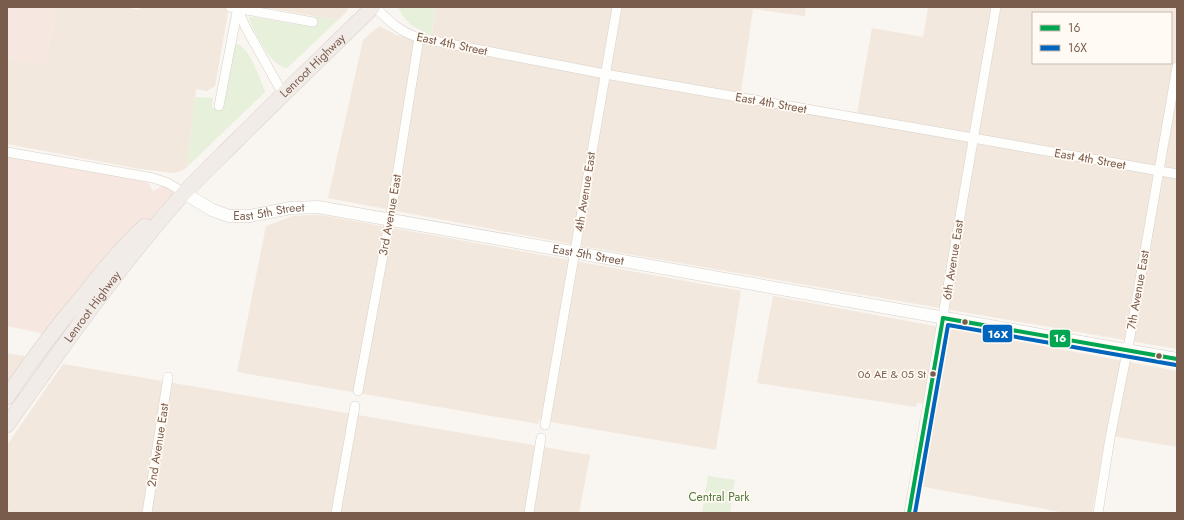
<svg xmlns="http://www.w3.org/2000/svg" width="1184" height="520" font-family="Jost,sans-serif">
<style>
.residential{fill:#f2e8de;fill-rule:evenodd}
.commercial{fill:#f6e8e1}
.green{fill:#e7f0db}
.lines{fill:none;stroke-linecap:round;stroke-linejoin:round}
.minor-casing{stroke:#d7d1cb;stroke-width:10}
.tertiary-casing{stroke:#d7d1cb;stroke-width:13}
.trunk-casing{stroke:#dad1cc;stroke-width:16}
.minor{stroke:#fefefd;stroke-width:9}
.tertiary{stroke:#fefefd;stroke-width:12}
.trunk{stroke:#f2ece8;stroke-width:15}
.bus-1-casing{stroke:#fffaf3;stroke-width:7}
.bus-2-casing{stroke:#fffaf3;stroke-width:7}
.bus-1{stroke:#00a651;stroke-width:4}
.bus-2{stroke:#0065bd;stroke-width:4}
.bus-dot{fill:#7a5c4d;stroke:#fffaf3;stroke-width:1.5}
.labels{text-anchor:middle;stroke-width:3.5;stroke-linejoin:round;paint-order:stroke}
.bus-label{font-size:11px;fill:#7a5c4d;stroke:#fffaf3;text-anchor:end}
.street-label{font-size:12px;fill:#7a5c4d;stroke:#fffaf3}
.park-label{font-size:12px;fill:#537a41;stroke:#fffaf3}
.line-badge{stroke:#fffaf3;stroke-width:1.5}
.badge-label{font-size:11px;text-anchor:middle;font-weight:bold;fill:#fff}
</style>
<rect width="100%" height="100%" fill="#f9f5f0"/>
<g class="residential">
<polygon points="57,7 124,7 139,10 140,7 229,7 215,86 207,91 196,89 187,167 183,170 174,173 140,169 7,144 7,59 45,65"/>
<polygon points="262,7 348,7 347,11 338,20"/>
<path d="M436 7H806L805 16 753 9 741 92 857 113 872 28 923 37 928 7H1177V349L587 247 328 198 363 40 379 26 397 35 430 44ZM1033 13H1171V63H1033Z"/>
<polygon points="307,215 321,215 741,291 716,450 539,420 538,424 237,372 266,226 293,216"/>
<polygon points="773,296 1177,371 1177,447 1106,435 1092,513 1066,513 919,486 933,404 917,403 916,407 757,383"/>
<polygon points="7,353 25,356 7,384"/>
<polygon points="63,364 590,455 579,513 16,513 7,511 7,445"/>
</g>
<g class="commercial">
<polygon points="7,7 57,7 45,65 7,59"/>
<polygon points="7,152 144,176 153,191 168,183 184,193 54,336 7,326"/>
</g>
<g class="green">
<path d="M398 7H436L431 35C414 28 406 24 398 7Z"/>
<path d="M315 16 338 20 287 68C271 67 255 33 249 19V17H252L312 27Z"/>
<path d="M237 44C249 47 261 80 265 92L187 167 195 97 213 98 212 108 223 109 233 49Z"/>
<polygon points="708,476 735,480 730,513 702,513"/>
</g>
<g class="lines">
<g class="minor-casing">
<g id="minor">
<polyline points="230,7 313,22"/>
<path d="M375 7C390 22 399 31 419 38L605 74 973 138 1177 174"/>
<polyline points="238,10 246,28 283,94"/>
<polyline points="219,106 238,7"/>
<polyline points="7,152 153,178 168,183 184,193"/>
<polyline points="358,391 392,207 419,38"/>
<polyline points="545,425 617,7"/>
<polyline points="147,513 168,377"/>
<polyline points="336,513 355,406"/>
<polyline points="529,513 541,438"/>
<polyline points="909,513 996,7"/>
<polyline points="1098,513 1110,438 1130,337 1177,67"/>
</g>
</g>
<g class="tertiary-casing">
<g id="tertiary">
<path id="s1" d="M184 193 212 210 229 216H250L291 208 318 207 1177 359"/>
</g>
</g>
<g class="trunk-casing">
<g id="trunk">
<path d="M7 397C31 360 57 326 86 292 104 269 123 246 145 226"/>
<path id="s2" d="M7 425C63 346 118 267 183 194 201 175 220 157 239 138 283 94 328 51 373 7"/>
</g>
</g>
<use href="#minor" class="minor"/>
<use href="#tertiary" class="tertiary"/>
<use href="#trunk" class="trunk"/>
<g class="bus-1-casing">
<g id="bus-1">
<polyline points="943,318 1177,359"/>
<polyline points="909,513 943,318"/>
</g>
</g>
<g class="bus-2-casing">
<polyline id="bus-2" points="915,513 948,325 1176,365"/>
</g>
<use href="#bus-1" class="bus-1"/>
<use href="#bus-2" class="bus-2"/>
</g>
<g class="bus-dot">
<circle cx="965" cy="322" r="3.5"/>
<circle cx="1159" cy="356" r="3.5"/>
<circle cx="933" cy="374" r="3.5"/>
</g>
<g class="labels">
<g class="bus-label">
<text x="926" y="378">06 AE &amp; 05 St</text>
</g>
<g class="street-label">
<text transform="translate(452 44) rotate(12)" y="4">East 4th Street</text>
<text dy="4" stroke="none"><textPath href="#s2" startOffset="473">Lenroot Highway</textPath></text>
<text transform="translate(771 103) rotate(10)" y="4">East 4th Street</text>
<text transform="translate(1090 159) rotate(10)" y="4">East 4th Street</text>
<text transform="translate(585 192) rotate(-81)" y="4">4th Avenue East</text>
<text dy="4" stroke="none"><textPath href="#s1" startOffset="91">East 5th Street</textPath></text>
<text transform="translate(390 215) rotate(-80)" y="4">3rd Avenue East</text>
<text dy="4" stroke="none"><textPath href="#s1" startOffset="415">East 5th Street</textPath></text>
<text transform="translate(953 260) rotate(-81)" y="4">6th Avenue East</text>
<text transform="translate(1138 290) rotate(-80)" y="4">7th Avenue East</text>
<text dy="4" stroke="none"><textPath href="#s2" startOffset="146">Lenroot Highway</textPath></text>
<text transform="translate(158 445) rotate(-81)" y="4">2nd Avenue East</text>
</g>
<g class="park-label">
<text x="719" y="501">Central Park</text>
</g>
</g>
<g class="line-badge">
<rect x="982" y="324" width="31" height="19" rx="4" fill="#0065bd"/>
<rect x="1049" y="329" width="22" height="19" rx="4" fill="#00a651"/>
</g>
<g class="badge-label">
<text x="998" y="338">16X</text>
<text x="1060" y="342">16</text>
</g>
<rect width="1184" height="520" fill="none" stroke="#7a5c4d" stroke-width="16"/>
<rect x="1032" y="12" width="140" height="52" fill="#fffaf3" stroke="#cabbb1"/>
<rect x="1040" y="25" width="20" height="6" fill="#00a651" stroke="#cabbb1"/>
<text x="1068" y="32" font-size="12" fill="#7a5c4d">16</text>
<rect x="1040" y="45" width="20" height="6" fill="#0065bd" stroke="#cabbb1"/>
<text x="1068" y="52" font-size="12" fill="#7a5c4d">16X</text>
</svg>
